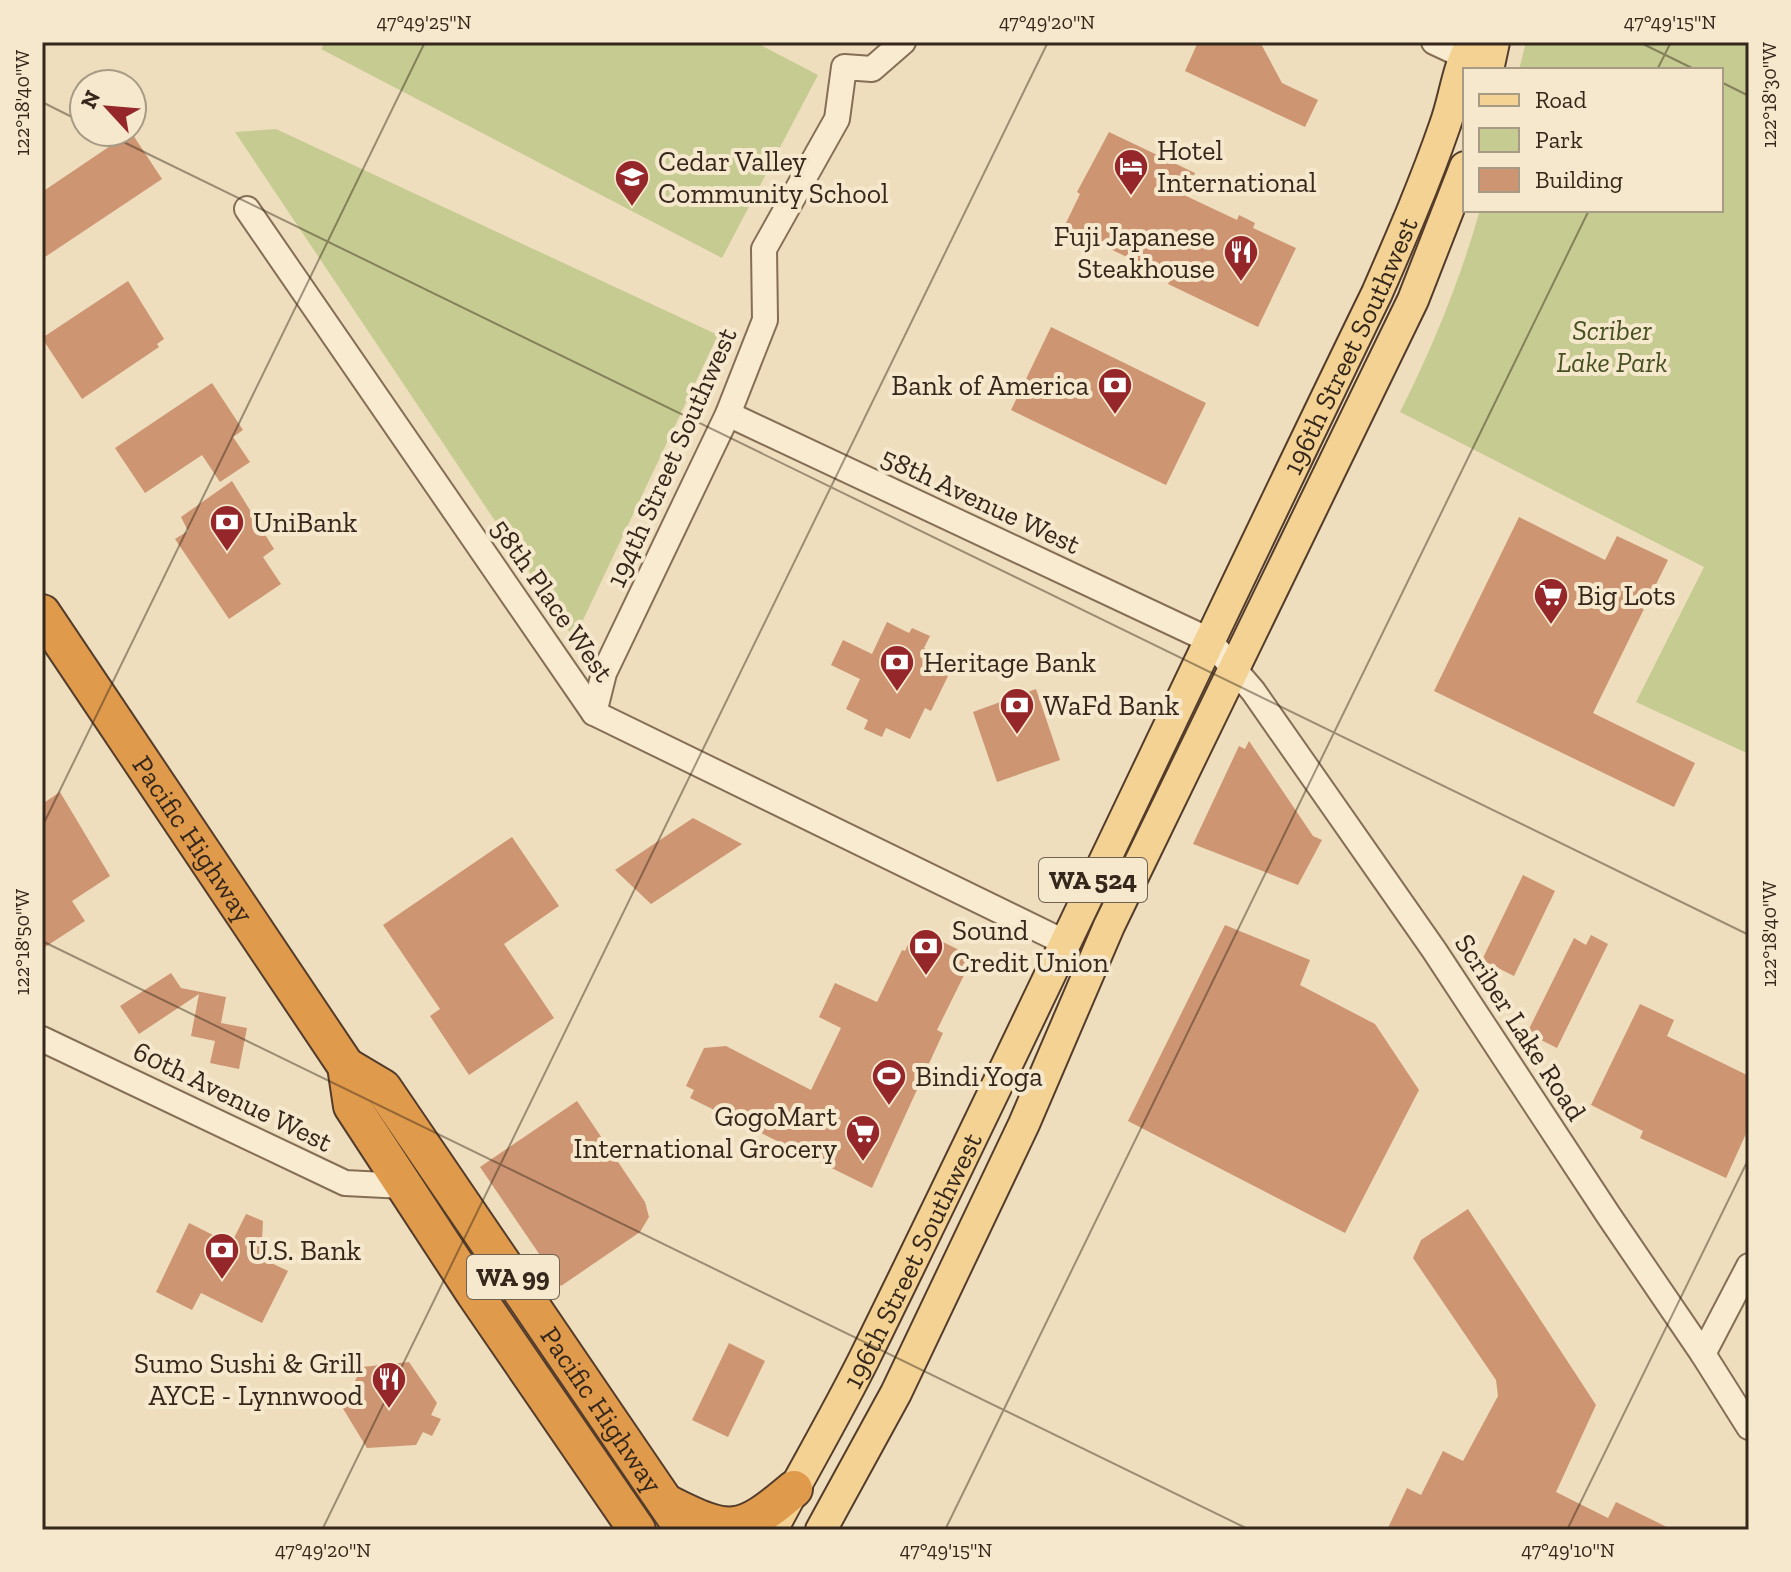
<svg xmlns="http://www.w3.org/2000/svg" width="1791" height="1572" font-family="'Zilla Slab',serif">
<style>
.green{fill:#c6cb91}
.building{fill:#cd9572}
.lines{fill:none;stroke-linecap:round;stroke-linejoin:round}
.minor-casing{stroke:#866e56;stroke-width:28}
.major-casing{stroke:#533c2b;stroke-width:34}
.highway-casing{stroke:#533c2b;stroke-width:40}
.minor{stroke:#f9ebd0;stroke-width:24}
.major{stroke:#f3d293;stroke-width:30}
.highway{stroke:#e09a4b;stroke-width:36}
.ticks{fill:none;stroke:#35271b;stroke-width:2;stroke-opacity:0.45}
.labels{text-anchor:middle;stroke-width:8;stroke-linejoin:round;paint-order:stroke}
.shield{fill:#f5e8cd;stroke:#6f6150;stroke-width:2}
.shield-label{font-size:26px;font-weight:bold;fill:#35271b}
.poi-label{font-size:28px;fill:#35271b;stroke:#f5e8cd;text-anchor:start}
.park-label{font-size:28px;font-style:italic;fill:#475121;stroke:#f5e8cd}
.street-label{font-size:28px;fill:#35271b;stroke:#f5e8cd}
.neatline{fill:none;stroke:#35271b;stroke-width:3}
.ticks-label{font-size:20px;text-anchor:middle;fill:#35271b}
</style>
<rect width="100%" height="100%" fill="#eedebd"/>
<g class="green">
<polygon points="325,42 755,42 818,75 722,258 321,49"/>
<path d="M1526 42H1749V754L1636 702 1704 567 1400 412C1433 347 1460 280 1480 210H1721V70H1519Z"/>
<polygon points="276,129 718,335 574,639 235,132"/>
</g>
<g class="building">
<polygon points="1198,42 1260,42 1282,83 1318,100 1305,127 1185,71"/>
<polygon points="131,132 162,179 42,259 42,192"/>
<polygon points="1109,132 1195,173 1184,195 1237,220 1239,215 1255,223 1253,228 1296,248 1258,327 1168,284 1171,278 1064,227 1080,194 1077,192"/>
<polygon points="128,281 164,339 157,344 159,347 82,399 42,338"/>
<polygon points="1051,327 1206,403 1166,485 1011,410"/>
<polygon points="212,383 243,430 233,437 250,462 220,482 202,455 145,493 115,448"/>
<polygon points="232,481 274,549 263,557 281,584 229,619 175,539 188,531 181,517"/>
<polygon points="1519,517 1605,560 1617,536 1668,560 1593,713 1695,763 1674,807 1434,691"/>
<polygon points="887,622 909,633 912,628 930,636 924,648 948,660 941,673 948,676 931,711 925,708 910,739 886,728 882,737 864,729 868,720 846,709 860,679 831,665 843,640 872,654"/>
<polygon points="1036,689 1060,760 997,782 973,712"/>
<polygon points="1249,741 1313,836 1322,840 1298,885 1193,844 1239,746 1245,749"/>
<polygon points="60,792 110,876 72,901 85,921 42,949 42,804"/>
<polygon points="693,818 742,844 651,904 615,870"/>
<polygon points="512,837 559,906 504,944 554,1018 469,1075 430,1016 440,1009 383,925"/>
<polygon points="1523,875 1555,891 1514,976 1482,960"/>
<polygon points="1225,925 1310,960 1300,985 1375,1024 1419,1090 1345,1233 1128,1121"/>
<polygon points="919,930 973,957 937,1030 943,1033 872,1188 690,1098 694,1090 686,1086 704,1048 726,1046 811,1090 841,1028 819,1017 835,983 877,1002 902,950 905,951 914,932 917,934"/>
<polygon points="1591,935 1608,944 1557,1048 1527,1033 1574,938 1586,945"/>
<polygon points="171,973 181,988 226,997 221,1023 247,1028 239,1069 210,1063 215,1041 191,1036 199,994 139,1034 120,1006"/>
<polygon points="1640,1004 1674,1020 1667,1036 1749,1076 1749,1127 1726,1178 1640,1138 1643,1131 1591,1105"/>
<polygon points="577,1101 645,1202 649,1217 640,1232 561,1286 480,1167"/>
<polygon points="1468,1209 1596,1405 1556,1492 1608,1518 1616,1502 1673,1530 1387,1530 1407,1488 1421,1495 1443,1451 1463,1461 1498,1396 1496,1380 1413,1258 1421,1240"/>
<polygon points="246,1214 263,1221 261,1258 288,1271 262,1323 201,1293 192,1310 156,1292 189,1223 231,1244"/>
<polygon points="729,1343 765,1361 728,1437 692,1420"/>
<polygon points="409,1362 437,1403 431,1415 441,1419 432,1436 423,1432 416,1445 367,1448 342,1407 362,1367"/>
</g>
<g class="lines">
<g class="minor-casing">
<g id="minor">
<polyline points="1434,42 1464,56"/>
<polyline points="247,209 594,713 1064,942"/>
<polyline points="728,414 1209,640 1253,691 1434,950 1609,1216 1703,1354 1749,1427"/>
<polyline points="594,713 604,673 728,414 765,320 764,249 837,119 844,67 872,69 903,42"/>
<polyline points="42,1039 345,1183 404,1186"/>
<polyline points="1703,1354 1749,1266"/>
</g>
</g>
<g class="major-casing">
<g id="major">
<polyline points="1488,70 1494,42"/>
<path id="s1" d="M772 1530C802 1473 835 1417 864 1359 1038 1006 1204 648 1377 293 1401 238 1425 183 1445 125 1455 98 1457 68 1472 42"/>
<polyline points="821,1530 896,1393 1024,1124 1109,926 1413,300 1465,167"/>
</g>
</g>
<g class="highway-casing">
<g id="highway">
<path id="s2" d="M42 613 346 1066 352 1106 475 1294 637 1530"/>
<path id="s3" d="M346 1066 383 1088 684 1530"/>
<path d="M667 1503C730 1535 740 1535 794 1489"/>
</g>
</g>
<use href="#minor" class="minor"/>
<use href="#major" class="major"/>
<use href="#highway" class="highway"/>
</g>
<path class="ticks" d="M1639 42 1696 70M1657 70 1671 42M1721 82 1749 96M42 102 84 123M103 132 1749 935M42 827 425 42M42 941 1250 1530M322 1530 1048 42M945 1530 1589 210M1567 1530 1749 1158"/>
<defs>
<g id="hotel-pin" transform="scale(1.8)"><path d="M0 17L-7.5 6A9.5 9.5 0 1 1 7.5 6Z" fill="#95262a" stroke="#f5e8cd"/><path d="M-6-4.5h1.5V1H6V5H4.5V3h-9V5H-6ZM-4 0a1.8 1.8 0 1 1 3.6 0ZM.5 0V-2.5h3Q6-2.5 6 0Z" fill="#fff"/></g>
<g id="school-pin" transform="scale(1.8)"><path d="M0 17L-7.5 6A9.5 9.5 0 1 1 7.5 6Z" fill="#95262a" stroke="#f5e8cd"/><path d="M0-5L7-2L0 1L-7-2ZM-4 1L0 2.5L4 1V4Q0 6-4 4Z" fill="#fff"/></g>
<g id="restaurant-pin" transform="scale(1.8)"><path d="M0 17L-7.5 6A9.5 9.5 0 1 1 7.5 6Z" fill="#95262a" stroke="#f5e8cd"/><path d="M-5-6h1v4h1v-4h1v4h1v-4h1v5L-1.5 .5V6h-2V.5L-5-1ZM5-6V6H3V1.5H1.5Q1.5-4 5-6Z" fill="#fff"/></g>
<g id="bank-pin" transform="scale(1.8)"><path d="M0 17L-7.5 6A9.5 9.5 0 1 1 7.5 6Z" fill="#95262a" stroke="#f5e8cd"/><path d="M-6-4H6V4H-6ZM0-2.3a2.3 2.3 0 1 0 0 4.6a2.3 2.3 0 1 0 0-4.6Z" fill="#fff"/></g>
<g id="supermarket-pin" transform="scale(1.8)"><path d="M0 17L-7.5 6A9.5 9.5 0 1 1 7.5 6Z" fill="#95262a" stroke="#f5e8cd"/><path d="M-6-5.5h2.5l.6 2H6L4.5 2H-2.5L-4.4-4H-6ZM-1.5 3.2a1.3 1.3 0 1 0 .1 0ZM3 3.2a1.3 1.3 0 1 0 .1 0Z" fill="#fff"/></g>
<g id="stadium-pin" transform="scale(1.8)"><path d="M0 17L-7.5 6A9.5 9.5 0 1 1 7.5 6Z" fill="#95262a" stroke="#f5e8cd"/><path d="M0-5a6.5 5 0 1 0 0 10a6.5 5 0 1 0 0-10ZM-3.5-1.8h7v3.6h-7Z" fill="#fff"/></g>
</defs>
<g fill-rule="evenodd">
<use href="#hotel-pin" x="1131" y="166"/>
<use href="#school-pin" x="632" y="177"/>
<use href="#restaurant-pin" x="1241" y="252"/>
<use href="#bank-pin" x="1115" y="385"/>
<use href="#bank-pin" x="227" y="522"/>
<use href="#supermarket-pin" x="1551" y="595"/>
<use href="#bank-pin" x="897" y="662"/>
<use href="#bank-pin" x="1017" y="705"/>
<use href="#bank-pin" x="926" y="946"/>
<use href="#stadium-pin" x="889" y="1076"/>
<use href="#supermarket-pin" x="863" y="1132"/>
<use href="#bank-pin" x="222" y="1250"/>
<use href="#restaurant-pin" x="389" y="1379"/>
</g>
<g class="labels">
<g class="shield">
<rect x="1039" y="858" width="108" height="44" rx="6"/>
<rect x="467" y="1255" width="92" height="44" rx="6"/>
</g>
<g class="shield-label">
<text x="1093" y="889">WA 524</text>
<text x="513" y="1286">WA 99</text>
</g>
<g class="poi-label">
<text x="1157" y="160">Hotel<tspan x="1157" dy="32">International</tspan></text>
<text x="658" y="171">Cedar Valley<tspan x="658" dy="32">Community School</tspan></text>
<text x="1215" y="246" text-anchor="end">Fuji Japanese<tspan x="1215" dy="32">Steakhouse</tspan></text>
<text x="1089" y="395" text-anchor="end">Bank of America</text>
<text x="253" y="532">UniBank</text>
<text x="1577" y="605">Big Lots</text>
<text x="923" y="672">Heritage Bank</text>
<text x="1043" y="715">WaFd Bank</text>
<text x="952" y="940">Sound<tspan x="952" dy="32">Credit Union</tspan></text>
<text x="915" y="1086">Bindi Yoga</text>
<text x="837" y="1126" text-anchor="end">GogoMart<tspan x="837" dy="32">International Grocery</tspan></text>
<text x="248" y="1260">U.S. Bank</text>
<text x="363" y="1373" text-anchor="end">Sumo Sushi &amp; Grill<tspan x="363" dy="32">AYCE - Lynnwood</tspan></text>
</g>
<g class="park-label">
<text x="1612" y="340">Scriber<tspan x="1612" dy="32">Lake Park</tspan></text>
</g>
<g class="street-label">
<text dy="10" stroke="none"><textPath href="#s1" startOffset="1318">196th Street Southwest</textPath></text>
<text transform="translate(671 457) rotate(-66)" y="10">194th Street Southwest</text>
<text transform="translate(981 500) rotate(25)" y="10">58th Avenue West</text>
<text transform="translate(553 600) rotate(55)" y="10">58th Place West</text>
<text dy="10" stroke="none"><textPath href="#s2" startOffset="272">Pacific Highway</textPath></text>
<text transform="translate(1521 1027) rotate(57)" y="10">Scriber Lake Road</text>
<text transform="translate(233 1096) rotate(26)" y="10">60th Avenue West</text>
<text dy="10" stroke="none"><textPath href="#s1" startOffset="304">196th Street Southwest</textPath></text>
<text dy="10" stroke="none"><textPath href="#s3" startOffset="432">Pacific Highway</textPath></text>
</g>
</g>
<rect width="1791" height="1572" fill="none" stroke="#f5e8cd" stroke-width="88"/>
<rect x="1463" y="68" width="260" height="144" fill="#f5e8cd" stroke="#a89b86" stroke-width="2"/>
<rect x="1479" y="94" width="40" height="12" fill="#f3d293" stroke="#a89b86" stroke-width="2"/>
<text x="1535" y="108" font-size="24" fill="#35271b">Road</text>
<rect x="1479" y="128" width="40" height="24" fill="#c6cb91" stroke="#a89b86" stroke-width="2"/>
<text x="1535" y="148" font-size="24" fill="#35271b">Park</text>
<rect x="1479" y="168" width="40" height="24" fill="#cd9572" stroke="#a89b86" stroke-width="2"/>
<text x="1535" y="188" font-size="24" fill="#35271b">Building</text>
<g transform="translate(108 108) rotate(296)"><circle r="38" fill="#f5e8cd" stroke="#a89b86" stroke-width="2"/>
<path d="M0-6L14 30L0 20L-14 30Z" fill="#95262a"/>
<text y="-12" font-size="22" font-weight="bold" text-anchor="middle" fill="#35271b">N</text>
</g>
<rect x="44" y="44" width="1703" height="1484" class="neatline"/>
<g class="ticks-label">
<text x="424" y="29">47°49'25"N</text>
<text x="1047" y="29">47°49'20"N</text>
<text x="1670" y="29">47°49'15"N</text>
<text transform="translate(1769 95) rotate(-90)" y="7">122°18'30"W</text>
<text transform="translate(22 103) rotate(-90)" y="7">122°18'40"W</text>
<text transform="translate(1769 934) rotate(-90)" y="7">122°18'40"W</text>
<text transform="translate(22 942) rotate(-90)" y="7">122°18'50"W</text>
<text x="323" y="1557">47°49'20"N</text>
<text x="946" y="1557">47°49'15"N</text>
<text x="1568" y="1557">47°49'10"N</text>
</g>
</svg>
